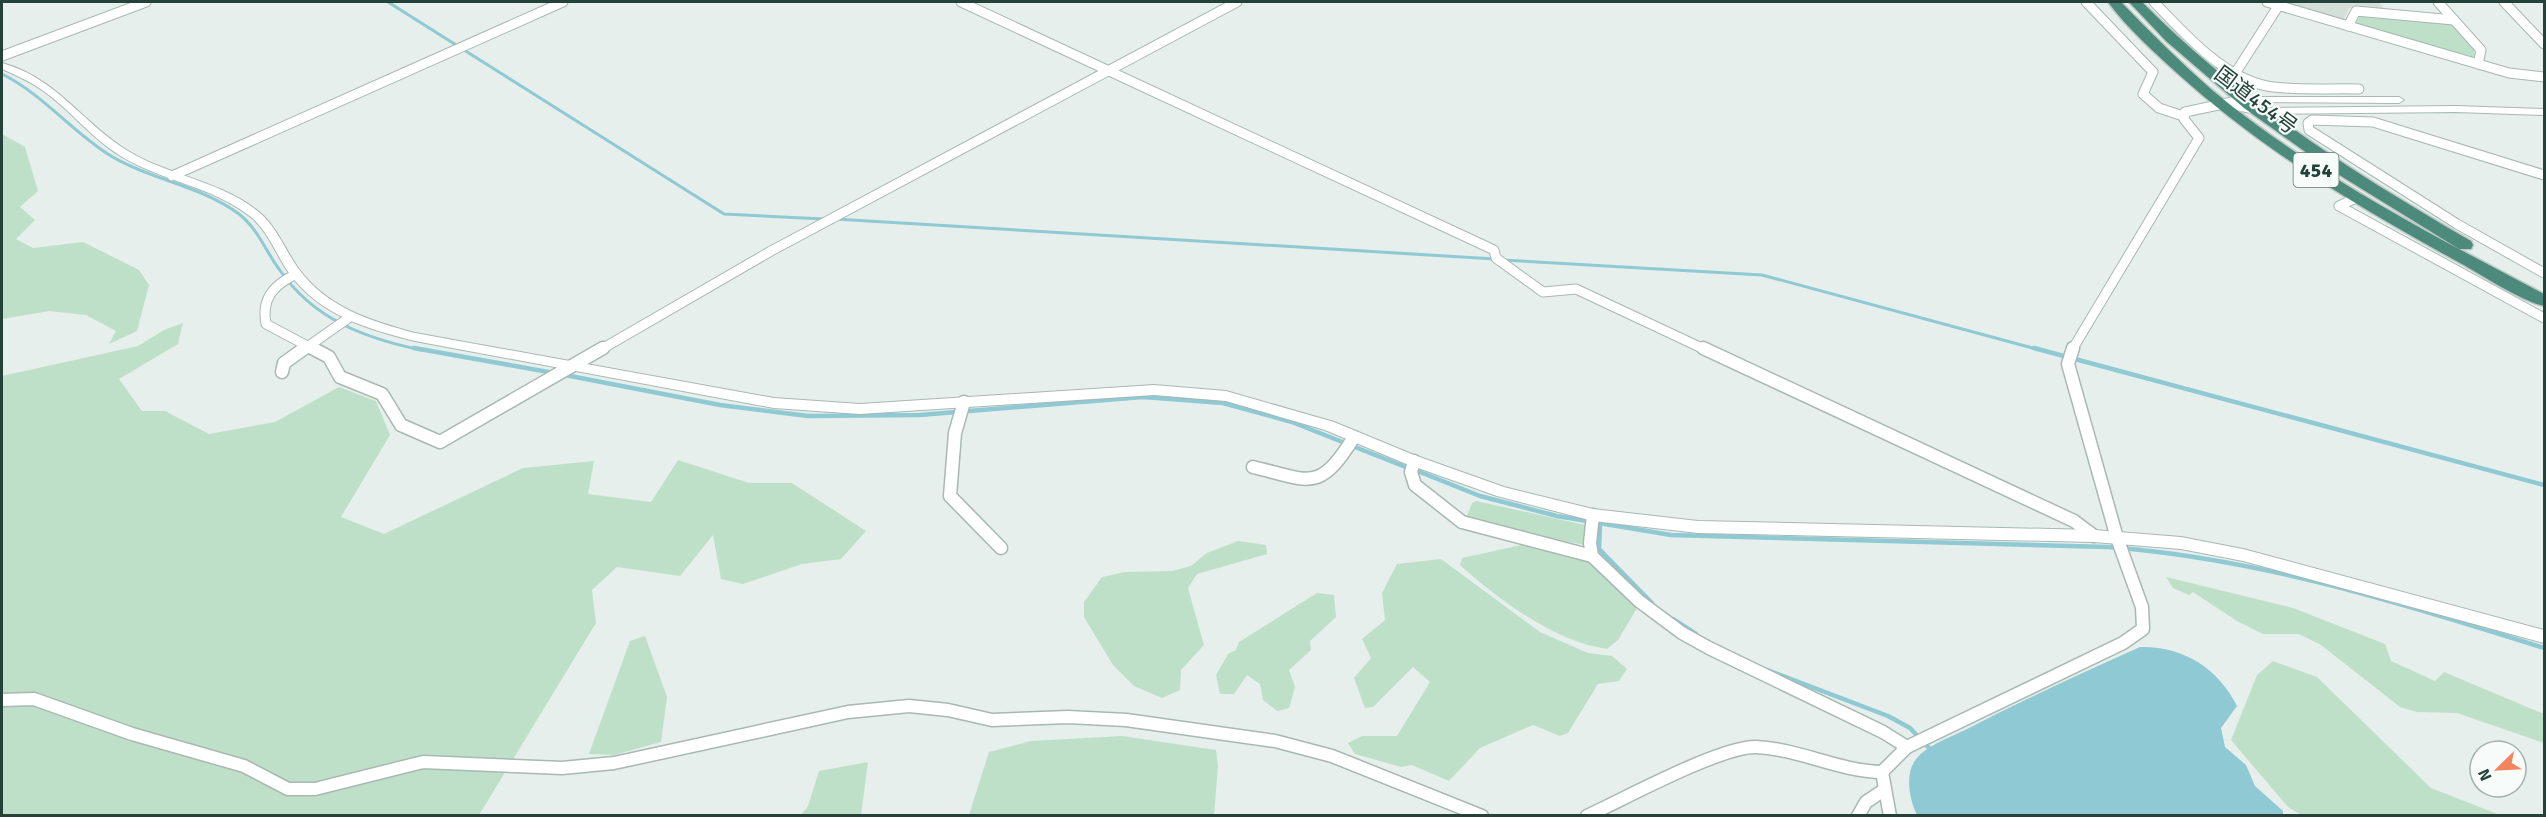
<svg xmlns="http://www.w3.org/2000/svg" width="2546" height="817" font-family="Signika,'Noto Sans JP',sans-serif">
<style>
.built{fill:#d4dfda}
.green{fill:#bfe0c8}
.water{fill:#8ec9d4}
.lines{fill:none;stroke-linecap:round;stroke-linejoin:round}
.stream-far1{stroke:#8ec9d4;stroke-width:3}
.stream{stroke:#8ec9d4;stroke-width:4.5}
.minor-far1-casing{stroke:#a8b8b2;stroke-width:11}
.minor-casing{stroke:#a8b8b2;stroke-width:15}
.tertiary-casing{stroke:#a8b8b2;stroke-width:2}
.trunk-casing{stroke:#c2cac8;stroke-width:3}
.minor-far1{stroke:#fff;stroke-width:9}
.minor{stroke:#fff;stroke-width:12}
.tertiary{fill:#fff;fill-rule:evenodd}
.trunk{fill:#4c8a7c;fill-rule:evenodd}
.labels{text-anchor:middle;stroke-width:4.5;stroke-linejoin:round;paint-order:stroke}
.shield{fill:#f7fbf9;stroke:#637a73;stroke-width:1.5}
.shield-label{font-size:20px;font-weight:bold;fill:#24423a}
.street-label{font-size:21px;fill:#24423a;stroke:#f7fbf9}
</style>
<rect width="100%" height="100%" fill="#e6efeb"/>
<polygon class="built" points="2272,2 2379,2 2384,9 2349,8 2343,21"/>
<g class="green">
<polygon points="2361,13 2454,24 2475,48 2473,59 2355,26"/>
<polygon points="2,134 25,147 38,191 20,207 35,220 16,239 33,248 83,242 139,270 149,285 137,331 109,344 116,331 86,315 49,311 2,319"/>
<polygon points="183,323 178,344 119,379 142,411 165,411 209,434 275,422 339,387 376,401 390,435 341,517 384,534 523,468 594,461 588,494 651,502 678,460 749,483 792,483 866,531 841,559 802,564 743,584 721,579 713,535 680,576 617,567 592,590 596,623 479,815 2,815 2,376 138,346 164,330"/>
<polygon points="1476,501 1585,525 1587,527 1585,545 1473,523 1466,518 1472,503"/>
<polygon points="1238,541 1266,545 1267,554 1197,574 1188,588 1204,645 1181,670 1180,690 1162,698 1134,686 1113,665 1084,617 1084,602 1102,577 1125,572 1172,571 1191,566 1207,553"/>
<path d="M1526 544 1594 564 1637 608 1618 640 1607 649C1555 642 1499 600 1460 565L1462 558Z"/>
<polygon points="1441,559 1540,632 1588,653 1612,656 1627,669 1619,681 1598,684 1568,733 1560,736 1533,725 1480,748 1449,781 1412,765 1401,767 1355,754 1348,743 1362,736 1397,736 1430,682 1413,667 1373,707 1365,708 1354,678 1371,658 1362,639 1385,620 1382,593 1397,564"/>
<polygon points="2166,577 2293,608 2385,644 2391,661 2435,681 2444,672 2544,714 2544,743 2457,713 2417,712 2400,707 2321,645 2299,634 2263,634 2237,621 2193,592 2189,595 2173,588"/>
<polygon points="1317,593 1334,595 1336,617 1310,641 1311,650 1289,670 1295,687 1289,708 1277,711 1263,700 1260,684 1247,675 1234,694 1220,694 1216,675 1228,654 1236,650 1239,642"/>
<polygon points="645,636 667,697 661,742 614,755 589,754 630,641"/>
<polygon points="2273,661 2317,677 2431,788 2500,815 2303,816 2288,807 2231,740 2257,675"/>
<polygon points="1122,736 1216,750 1218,766 1214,815 969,815 989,752 1031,741"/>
<polygon points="868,762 861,815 801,815 808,806 819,771"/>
</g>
<path class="water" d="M2140 647C2183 646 2218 668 2237 706L2221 728 2225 747 2246 765 2255 786 2283 811V815H1917C1910 801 1905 777 1914 762 1925 745 1952 737 1969 728 2025 699 2082 673 2140 647Z"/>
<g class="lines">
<g class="stream-far1">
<polyline points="388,2 724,214 824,219"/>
<path d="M2 74C44 95 72 132 111 156 151 180 202 186 239 214 258 229 265 250 279 269 313 319 364 338 421 350"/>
<polyline points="835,219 1495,259"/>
<polyline points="1503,260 1762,275 2040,350"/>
</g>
<g class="stream">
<polyline points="414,348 554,373"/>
<polyline points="2034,348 2544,485"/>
<polyline points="565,375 720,405 808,416 920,415 1143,397 1223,403 1292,422 1408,468"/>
<path d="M1415 470 1480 496 1557 516 1671 535 2108 547C2257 558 2402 603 2544 648"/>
<polyline points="1600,525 1599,549 1652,603"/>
<polyline points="1673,619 1696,634"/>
<polyline points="1767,670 1888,716 1910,728 1929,748"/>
</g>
<g class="minor-far1-casing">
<g id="minor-far1">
<polyline points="961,2 1494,250 1496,258 1543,292 1576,289 1706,350"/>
<polyline points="2086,2 2153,72 2143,94 2159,108 2183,116"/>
<path d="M2154 2C2184 33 2222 77 2267 86 2296 91 2330 88 2359 89"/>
<polyline points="2267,2 2509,73 2544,77"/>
<polyline points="2438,2 2481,50 2478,64"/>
<polyline points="2504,2 2544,44"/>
<polyline points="2348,26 2356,11 2454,20"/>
<polyline points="2,56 146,2"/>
<polyline points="2236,72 2279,5"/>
<polyline points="2544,175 2373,122 2312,120 2308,123 2309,130 2457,224 2544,273"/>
<polyline points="172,176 563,2"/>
<polyline points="2358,197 2339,206 2544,318"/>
<path d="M296 274C274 285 261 298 266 324L315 350"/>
<polyline points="303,350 350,317"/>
<polyline points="600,350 771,251 1237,2"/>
<polyline points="2072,350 2199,138 2184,119 2185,112 2242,100"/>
</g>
</g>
<g class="minor-casing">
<g id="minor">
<polyline points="312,348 329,357 340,377 382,394 401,425 440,442 603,348"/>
<polyline points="1703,348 2074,521 2094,536"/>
<polyline points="282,372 284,363 305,348"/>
<polyline points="964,402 955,433 950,496 1001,548"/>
<polyline points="1414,461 1411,472 1415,485 1462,522 1592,556"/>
<path d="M1253 467C1311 481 1319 493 1354 437"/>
<polyline points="1593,515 1590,543 1592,556 1639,601 1682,633 1709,648 1883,732 1907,747"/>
<polyline points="2,700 34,699 132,734 244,766 288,789 315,789 423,762 562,768 614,763 848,712 909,706 948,710 992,720 1068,717 1126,720 1275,741 1332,756 1482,816"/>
<polyline points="1882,772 1890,816"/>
<path d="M1587 816C1624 799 1721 746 1756 747 1800 749 1838 771 1882 772L1907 747 2123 643 2143 629 2142 607 2117 538 2068 364 2073 348"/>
<polyline points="1858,816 1866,802 1884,790"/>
</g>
</g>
<g class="tertiary-casing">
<g id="tertiary">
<path d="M2 63C57 78 82 123 128 151 169 176 221 181 259 212 277 227 285 250 298 268 326 307 370 321 415 333L774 398 860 404 1154 385 1226 391 1334 422 1414 455 1504 487 1593 509 1698 521 2094 530 2181 537 2243 549 2544 630V643L2243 561 2181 549 2094 542 1698 533 1593 521 1497 496 1404 463 1325 430 1226 401 1154 395 860 414 774 408 415 341C367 329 319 315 289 273 276 255 269 232 251 217 212 186 160 181 119 155 90 137 70 109 42 90 30 81 15 75 2 69Z"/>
<polygon points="2242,97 2399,97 2404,100 2399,103 2238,102 2237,100"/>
<polygon points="2225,102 2256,108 2456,106 2544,109 2544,115 2456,112 2256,114 2221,107 2221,103"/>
</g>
</g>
<g class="trunk-casing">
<g id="trunk">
<path d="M2108 2H2121C2150 32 2180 62 2212 90 2312 173 2430 234 2544 294V306C2521 301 2482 275 2460 263 2360 208 2262 150 2177 73 2153 51 2127 28 2108 2Z"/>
<path d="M2129 2H2142C2239 100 2352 172 2471 241L2473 245 2471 249H2459L2328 168 2244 108 2166 41Z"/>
</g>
</g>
<use href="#minor-far1" class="minor-far1"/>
<use href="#minor" class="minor"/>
<use href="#tertiary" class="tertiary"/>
<use href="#trunk" class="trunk"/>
</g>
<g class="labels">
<rect class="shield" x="2293.5" y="153" width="45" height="34" rx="4.5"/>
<g class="shield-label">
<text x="2316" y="177">454</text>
</g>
<g class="street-label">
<text transform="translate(2256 100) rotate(37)" y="7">国道454号</text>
</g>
</g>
<rect width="2546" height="817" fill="none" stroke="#24423a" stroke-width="6"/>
<g transform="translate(2498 769) rotate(246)"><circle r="28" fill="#f7fbf9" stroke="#a3b1ad" stroke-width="1.5"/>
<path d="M0-4.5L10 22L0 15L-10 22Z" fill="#f4845f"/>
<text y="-9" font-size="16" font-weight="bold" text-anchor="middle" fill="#24423a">N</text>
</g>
</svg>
